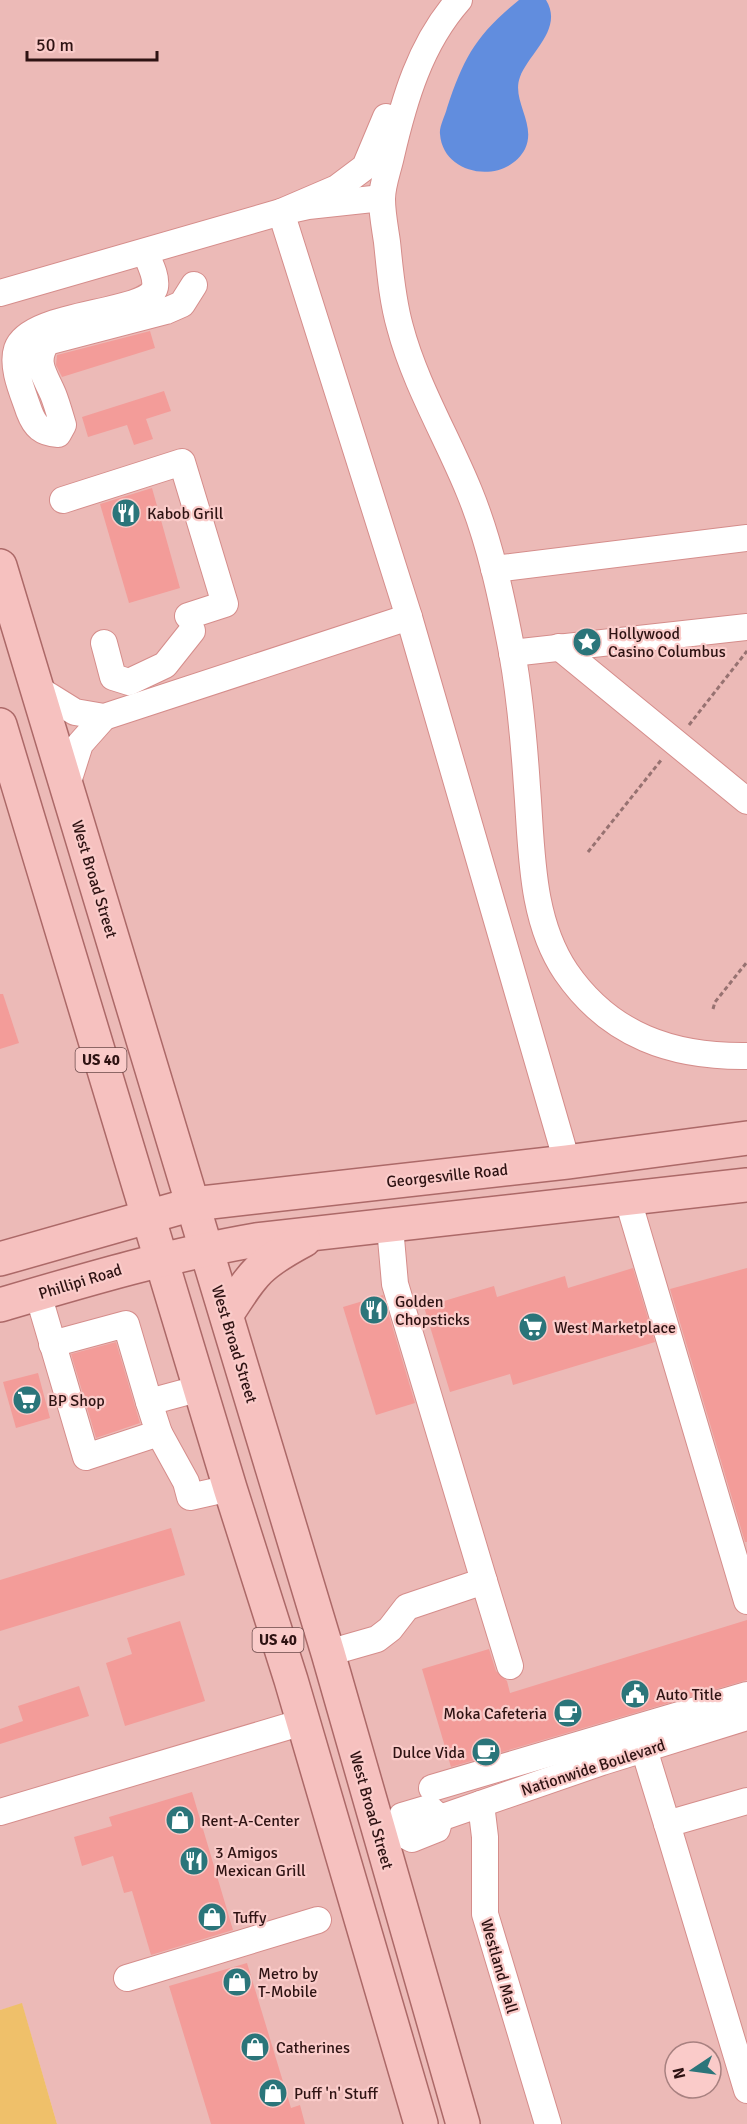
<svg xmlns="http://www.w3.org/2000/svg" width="747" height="2124" font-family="Signika,sans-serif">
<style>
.built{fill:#ecbab7;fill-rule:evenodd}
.green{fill:#efc06a}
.water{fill:#618dde}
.building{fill:#f39c99}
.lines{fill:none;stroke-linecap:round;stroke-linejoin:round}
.minor-casing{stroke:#d58d8b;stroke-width:28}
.major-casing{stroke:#ac6968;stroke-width:36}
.path{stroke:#977271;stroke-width:3;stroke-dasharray:4.5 3;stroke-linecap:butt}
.minor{stroke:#fff;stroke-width:26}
.major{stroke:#f6c1bf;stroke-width:33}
.labels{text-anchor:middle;stroke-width:4.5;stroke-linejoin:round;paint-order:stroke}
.shield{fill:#facbc9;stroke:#6b4a4a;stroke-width:1.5}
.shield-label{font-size:15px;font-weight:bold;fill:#2e1313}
.poi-label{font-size:16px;fill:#2e1313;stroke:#facbc9;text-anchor:start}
.street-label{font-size:16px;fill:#2e1313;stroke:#facbc9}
</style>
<rect width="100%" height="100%" fill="#facbc9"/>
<path class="built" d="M0 0H747V2124H57L22 2004 0 2010ZM675 2052H711V2088H675Z"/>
<polygon class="green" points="22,2003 57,2124 0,2124 0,2010"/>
<path class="water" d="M519 0H546C564 29 529 53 520 77 511 100 537 124 525 149 506 185 443 177 440 134 439 127 445 116 447 108 464 57 476 35 519 0Z"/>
<g class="building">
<polygon points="150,331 155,348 62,377 56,365 57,355"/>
<polygon points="164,391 171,411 146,419 153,439 134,445 127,425 88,437 82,417"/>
<polygon points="152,488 180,588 129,603 100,504"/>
<polygon points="0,994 3,994 19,1043 0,1049"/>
<polygon points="633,1268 655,1342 513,1385 510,1374 450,1392 424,1307 494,1286 497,1297 565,1276 568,1288"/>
<polygon points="747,1268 747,1542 745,1542 670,1289"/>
<polygon points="383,1295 415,1403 376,1415 343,1307"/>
<polygon points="116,1342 140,1423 96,1438 71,1354"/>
<polygon points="38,1373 50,1418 16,1428 3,1382"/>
<polygon points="171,1528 185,1575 0,1631 0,1580"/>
<polygon points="747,1620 747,1680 451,1767 422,1669 489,1649 496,1671 507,1681 510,1693"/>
<polygon points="180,1621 205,1701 125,1726 106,1663 132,1654 127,1638"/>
<polygon points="79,1686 89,1716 0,1744 0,1729 23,1721 18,1706"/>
<polygon points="192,1792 233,1930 151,1955 132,1891 124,1893 113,1856 82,1866 74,1837 112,1826 109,1817"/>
<polygon points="247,1963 291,2108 300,2105 305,2124 211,2124 169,1986"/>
</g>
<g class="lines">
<g class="minor-casing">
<g id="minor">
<path d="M459 0C420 44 404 100 391 156 388 170 382 185 382 199 382 213 385 228 387 242 390 270 392 299 400 327 415 384 447 437 469 491 490 542 502 599 512 652 520 696 524 742 527 787 532 849 530 919 566 972 610 1036 673 1057 747 1056"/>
<polyline points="386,117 365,167 337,188 281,212 409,617 567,1162"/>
<path d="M145 252C149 262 157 276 155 287 149 315 30 311 17 349 11 367 23 393 29 411 35 427 42 433 58 434L63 425C60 415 57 404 53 394 45 375 33 362 47 342L166 311 182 304 194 285"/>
<polyline points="0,293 281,212 308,206 382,198"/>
<polyline points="63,500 182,462 225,604 188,616"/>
<polyline points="494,569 747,538"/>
<polyline points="104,643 113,677 129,682 165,665 192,631"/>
<polyline points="559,647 747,801"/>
<polyline points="512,653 747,627"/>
<polyline points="38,689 75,712 104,717 409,617"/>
<polyline points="67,785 80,744 104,717"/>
<polyline points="628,1200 747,1601"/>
<polyline points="38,1294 86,1457 159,1433 149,1402 201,1388"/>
<polyline points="52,1344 126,1324 149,1402"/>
<polyline points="159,1433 186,1482 190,1497 230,1488"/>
<polyline points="484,1581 510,1666"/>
<polyline points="328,1653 377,1639 390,1629 407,1607 484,1581 395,1284 390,1227"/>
<polyline points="644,1749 667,1824 747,1801"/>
<polyline points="432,1788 747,1695"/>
<polyline points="481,1804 485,1837 485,1914 548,2124"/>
<polygon points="429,1808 440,1818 437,1829 412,1839 397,1831 402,1816"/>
<polyline points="0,1812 303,1722"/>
<polyline points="440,1818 602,1762 747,1717"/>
<polyline points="667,1824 747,2090"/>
<polyline points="127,1978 318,1920"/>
</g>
</g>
<g class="major-casing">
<g id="major">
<polyline points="0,566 328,1653 463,2124"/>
<polyline points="0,725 230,1488 291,1680 421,2124"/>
<polyline points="0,1259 193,1204 567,1162 747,1138"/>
<path d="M0 1305C85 1280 169 1255 256 1240L747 1185"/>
<path d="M227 1314C254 1272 259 1264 304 1240"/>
</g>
</g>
<g class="path">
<polyline points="689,725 747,651"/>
<polyline points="588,852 662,759"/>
<polyline points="713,1009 715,1002 747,962"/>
</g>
<use href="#minor" class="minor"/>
<use href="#major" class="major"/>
</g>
<defs>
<g id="restaurant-disc" transform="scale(1.5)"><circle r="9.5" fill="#2b757a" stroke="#facbc9"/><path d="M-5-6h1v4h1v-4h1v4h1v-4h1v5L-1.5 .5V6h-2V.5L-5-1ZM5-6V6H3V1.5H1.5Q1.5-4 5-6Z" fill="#fff"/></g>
<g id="sight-disc" transform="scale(1.5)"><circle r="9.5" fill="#2b757a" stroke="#facbc9"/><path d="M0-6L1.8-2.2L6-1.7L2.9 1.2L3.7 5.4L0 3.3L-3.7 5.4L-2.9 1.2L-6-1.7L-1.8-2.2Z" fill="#fff"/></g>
<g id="supermarket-disc" transform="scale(1.5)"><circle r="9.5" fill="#2b757a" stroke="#facbc9"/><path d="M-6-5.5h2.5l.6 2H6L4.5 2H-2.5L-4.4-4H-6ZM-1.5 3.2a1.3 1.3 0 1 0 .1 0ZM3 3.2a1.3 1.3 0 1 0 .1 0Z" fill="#fff"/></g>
<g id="civic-disc" transform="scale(1.5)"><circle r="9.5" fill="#2b757a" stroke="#facbc9"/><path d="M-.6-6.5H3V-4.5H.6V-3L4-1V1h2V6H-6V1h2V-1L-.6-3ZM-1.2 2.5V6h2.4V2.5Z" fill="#fff"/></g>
<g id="cafe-disc" transform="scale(1.5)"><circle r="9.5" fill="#2b757a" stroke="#facbc9"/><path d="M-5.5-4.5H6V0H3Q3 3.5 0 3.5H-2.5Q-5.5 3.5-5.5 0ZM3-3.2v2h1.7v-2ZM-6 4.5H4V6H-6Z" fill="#fff"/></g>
<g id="shop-disc" transform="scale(1.5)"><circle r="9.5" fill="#2b757a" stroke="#facbc9"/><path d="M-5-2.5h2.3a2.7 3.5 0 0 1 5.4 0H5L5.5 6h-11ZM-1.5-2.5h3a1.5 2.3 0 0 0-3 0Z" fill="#fff"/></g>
</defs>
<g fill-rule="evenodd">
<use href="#restaurant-disc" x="126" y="513"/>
<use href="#sight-disc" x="587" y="642"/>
<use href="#restaurant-disc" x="374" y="1310"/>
<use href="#supermarket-disc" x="533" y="1327"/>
<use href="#supermarket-disc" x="27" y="1400"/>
<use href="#civic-disc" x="635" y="1694"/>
<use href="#cafe-disc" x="568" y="1713"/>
<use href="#cafe-disc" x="486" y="1752"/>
<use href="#shop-disc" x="180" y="1820"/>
<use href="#restaurant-disc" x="194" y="1861"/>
<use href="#shop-disc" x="212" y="1917"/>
<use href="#shop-disc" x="237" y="1982"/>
<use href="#shop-disc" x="255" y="2047"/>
<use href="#shop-disc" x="273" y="2093"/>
</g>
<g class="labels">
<g class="shield">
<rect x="75.5" y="1048" width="51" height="24" rx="4.5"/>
<rect x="252.5" y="1628" width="51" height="24" rx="4.5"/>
</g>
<g class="shield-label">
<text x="101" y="1065">US 40</text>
<text x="278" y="1645">US 40</text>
</g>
<g class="poi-label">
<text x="147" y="519">Kabob Grill</text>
<text x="608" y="639">Hollywood<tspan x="608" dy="18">Casino Columbus</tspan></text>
<text x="395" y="1307">Golden<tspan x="395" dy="18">Chopsticks</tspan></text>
<text x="554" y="1333">West Marketplace</text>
<text x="48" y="1406">BP Shop</text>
<text x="656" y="1700">Auto Title</text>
<text x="547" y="1719" text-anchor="end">Moka Cafeteria</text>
<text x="465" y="1758" text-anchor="end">Dulce Vida</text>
<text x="201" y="1826">Rent-A-Center</text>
<text x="215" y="1858">3 Amigos<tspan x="215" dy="18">Mexican Grill</tspan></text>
<text x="233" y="1923">Tuffy</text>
<text x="258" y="1979">Metro by<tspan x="258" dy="18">T-Mobile</tspan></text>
<text x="276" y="2053">Catherines</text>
<text x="294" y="2099">Puff 'n' Stuff</text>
</g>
<g class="street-label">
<text transform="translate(95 879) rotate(73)" y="6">West Broad Street</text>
<text transform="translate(447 1175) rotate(-6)" y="6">Georgesville Road</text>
<text transform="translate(80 1281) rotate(-17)" y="6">Phillipi Road</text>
<text transform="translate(235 1344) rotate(73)" y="6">West Broad Street</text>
<text transform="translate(593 1767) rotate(-18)" y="6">Nationwide Boulevard</text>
<text transform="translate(372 1810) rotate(74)" y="6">West Broad Street</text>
<text transform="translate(500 1966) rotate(74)" y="6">Westland Mall</text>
</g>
</g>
<g transform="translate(693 2070) rotate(257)"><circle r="28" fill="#facbc9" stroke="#a88180" stroke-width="1.5"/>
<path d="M0-4.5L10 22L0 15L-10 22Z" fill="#2b757a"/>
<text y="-9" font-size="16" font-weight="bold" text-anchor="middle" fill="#2e1313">N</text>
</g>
<path d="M27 51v9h130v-9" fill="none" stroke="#2e1313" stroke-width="3"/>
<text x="36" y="51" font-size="18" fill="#2e1313" stroke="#facbc9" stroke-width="4.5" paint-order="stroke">50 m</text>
</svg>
